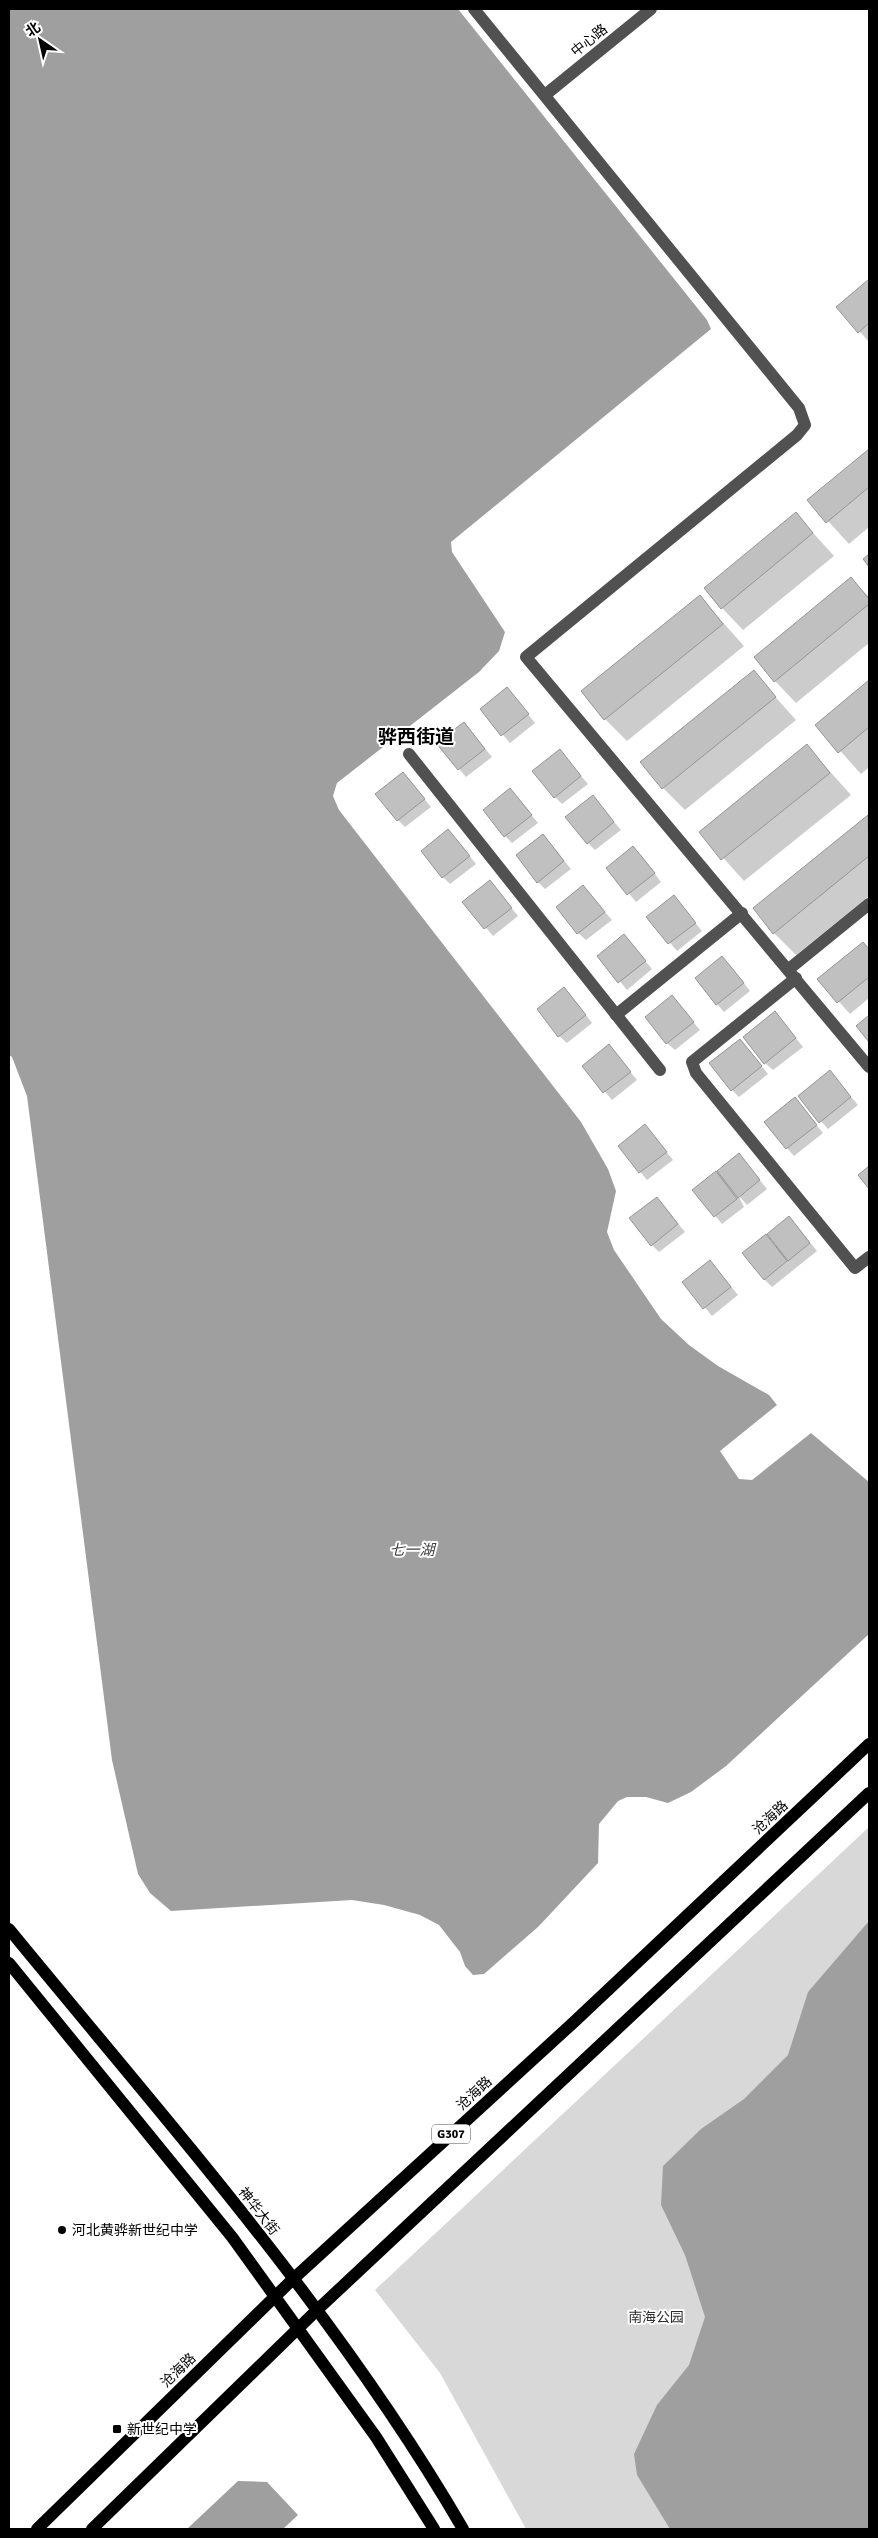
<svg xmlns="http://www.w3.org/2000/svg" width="878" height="2538" font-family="Signika,'Noto Sans SC',sans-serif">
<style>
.green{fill:#d8d8d8}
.water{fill:#9f9f9f}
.shadow{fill:#0003}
.building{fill:#c0c0c0;stroke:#959595}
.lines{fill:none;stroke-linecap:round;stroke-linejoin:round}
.minor{stroke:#515151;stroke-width:12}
.major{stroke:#000;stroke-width:12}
.poi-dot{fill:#000;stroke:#fff;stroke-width:2}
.labels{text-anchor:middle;stroke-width:4;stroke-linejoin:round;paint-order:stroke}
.shield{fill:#fff;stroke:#4c4c4c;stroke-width:1}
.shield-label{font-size:12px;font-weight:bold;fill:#000}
.street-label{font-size:14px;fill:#000;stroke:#fff}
.poi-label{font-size:14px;fill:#000;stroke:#fff;text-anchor:start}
.park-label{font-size:14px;fill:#2f2f2f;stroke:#fff}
.water-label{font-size:15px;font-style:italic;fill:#404040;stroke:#fff}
.district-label{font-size:19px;font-weight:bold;fill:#000;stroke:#fff}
</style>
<rect width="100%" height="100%" fill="#fff"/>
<polygon class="green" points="869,1827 869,2529 526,2529 440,2373 375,2290"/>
<g class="water">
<polygon points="9,9 458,9 707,320 711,329 451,542 452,552 505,632 499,651 479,672 337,783 333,796 339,810 581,1122 608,1169 616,1191 607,1232 614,1250 661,1319 689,1345 718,1366 769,1395 777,1405 720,1451 739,1479 752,1480 811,1433 869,1482 869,1634 726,1766 691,1792 668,1803 646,1797 627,1797 618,1801 599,1824 598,1863 538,1927 484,1974 473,1975 465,1966 460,1952 439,1925 420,1915 384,1905 352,1900 171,1911 150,1893 138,1874 112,1760 27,1096 12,1057 9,1055"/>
<polygon points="869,1921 869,2529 670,2529 637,2475 634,2454 657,2405 689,2365 705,2317 685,2255 661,2205 663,2166 701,2129 744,2099 788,2055 808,1992"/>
<polygon points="238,2481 267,2482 298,2515 283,2529 187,2529"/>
</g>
<g class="shadow">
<polygon points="869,280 869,342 838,307"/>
<polygon points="869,451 869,527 849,544 809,500"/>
<polygon points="796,514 834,556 743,630 722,608"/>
<polygon points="851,579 869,597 869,643 796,703 775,681"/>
<polygon points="700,597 744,646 627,741 605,719"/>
<polygon points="753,672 796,720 685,810 663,788"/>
<polygon points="869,682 869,767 861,774 817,725"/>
<polygon points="514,697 535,723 510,743 481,709"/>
<polygon points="464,723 492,757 466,777 438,744"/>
<polygon points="807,746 851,795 744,881 700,832"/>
<polygon points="560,751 588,784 562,804 555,797"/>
<polygon points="403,773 431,807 405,827 398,820"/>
<polygon points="510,789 538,823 512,843 505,836"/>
<polygon points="593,797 621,830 595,850 588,843"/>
<polygon points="868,817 869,896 796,955 774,933"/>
<polygon points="448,830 476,864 450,884 443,877"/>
<polygon points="543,835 571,869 545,889 538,882"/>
<polygon points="641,855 661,882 636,902 608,868"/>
<polygon points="490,882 518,916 493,936 464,902"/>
<polygon points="583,887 612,920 586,940 578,933"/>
<polygon points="674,897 702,931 677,951 648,917"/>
<polygon points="624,936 652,969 627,990 599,956"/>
<polygon points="863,943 869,950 869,998 850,1014 819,979"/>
<polygon points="730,965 750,991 724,1012 717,1004"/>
<polygon points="572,997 592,1023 567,1043 559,1036"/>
<polygon points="672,997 700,1030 675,1050 667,1043"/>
<polygon points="782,1021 803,1047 773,1070 765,1063"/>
<polygon points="740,1040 768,1074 739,1097 732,1090"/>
<polygon points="609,1046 637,1080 612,1100 583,1066"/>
<polygon points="830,1072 858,1105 828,1129 799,1096"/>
<polygon points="795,1099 823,1133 794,1156 787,1148"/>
<polygon points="652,1134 673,1160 647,1180 619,1146"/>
<polygon points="739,1155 767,1189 747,1205 738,1195 744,1207 722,1224 694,1190"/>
<polygon points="657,1198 685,1232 659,1252 652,1245"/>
<polygon points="796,1225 817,1251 772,1287 764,1279 775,1245"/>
<polygon points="717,1269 738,1295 712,1316 684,1282"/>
</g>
<g class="building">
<polygon points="869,279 869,323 858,333 836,307"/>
<polygon points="869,449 869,487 826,523 807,500"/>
<polygon points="796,512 813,533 721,609 704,588"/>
<polygon points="869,554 869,567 863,559"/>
<polygon points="851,577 869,599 869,604 774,682 754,657"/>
<polygon points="700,595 723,624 604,720 581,691"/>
<polygon points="754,670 776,697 662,789 640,762"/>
<polygon points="869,680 869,727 838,753 815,725"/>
<polygon points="507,687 529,714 501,736 480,709"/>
<polygon points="464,722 485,749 458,770 436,743"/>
<polygon points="807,744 830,773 721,860 699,832"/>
<polygon points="560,749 581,776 554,798 532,771"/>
<polygon points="403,772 425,799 397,821 375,794"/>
<polygon points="510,788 532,815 504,837 483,810"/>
<polygon points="593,795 614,822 587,844 565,817"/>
<polygon points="868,815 869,856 773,934 753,908"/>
<polygon points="448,829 470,856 442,878 421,851"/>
<polygon points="543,834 564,861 537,883 516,855"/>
<polygon points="633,846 655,873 627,895 606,868"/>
<polygon points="490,880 512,908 484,929 462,902"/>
<polygon points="583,885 605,912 577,934 556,907"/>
<polygon points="674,895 696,923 668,944 646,917"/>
<polygon points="624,934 646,961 618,983 597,956"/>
<polygon points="863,942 869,949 869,977 837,1003 817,979"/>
<polygon points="722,956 744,983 716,1005 695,978"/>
<polygon points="564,987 586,1015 558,1037 537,1009"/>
<polygon points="672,995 694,1022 666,1044 645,1017"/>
<polygon points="775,1011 796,1038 764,1064 743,1037"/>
<polygon points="869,1015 869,1042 856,1026"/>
<polygon points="740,1039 762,1066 731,1091 709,1063"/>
<polygon points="609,1044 631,1072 603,1093 582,1066"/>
<polygon points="830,1070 851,1097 819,1123 798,1096"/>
<polygon points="795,1097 817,1125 786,1149 764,1122"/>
<polygon points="645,1124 667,1152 639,1173 618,1146"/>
<polygon points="739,1153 760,1180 738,1198 717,1171"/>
<polygon points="869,1166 869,1189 858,1175"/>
<polygon points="716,1171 737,1199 714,1217 692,1190"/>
<polygon points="657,1197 678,1224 651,1246 629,1218"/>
<polygon points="789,1216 810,1243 788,1261 767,1234"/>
<polygon points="766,1234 787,1261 764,1280 742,1253"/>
<polygon points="710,1260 731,1287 703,1309 682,1282"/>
</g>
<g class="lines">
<g class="minor">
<polyline points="474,9 799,408 805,425 797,435 526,657 869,1067"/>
<polyline points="545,95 651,9"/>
<polyline points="409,754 660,1070"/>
<polyline points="789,969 869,904"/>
<polyline points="796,978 692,1062 696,1073 855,1268 869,1257"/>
<polyline points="616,1015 742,913"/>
</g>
<g class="major">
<path d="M9 1929C167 2122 337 2312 463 2529"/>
<polyline points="9,1963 232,2237 376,2437 434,2529"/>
<polyline points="37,2529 292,2280 574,2022 869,1744"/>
<polyline points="92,2529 316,2311 869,1793"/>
</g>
</g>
<g class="poi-dot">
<circle cx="62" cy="2230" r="5"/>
<rect x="112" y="2424" width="10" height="10" rx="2.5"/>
</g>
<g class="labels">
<rect class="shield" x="432" y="2124.5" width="38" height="19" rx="4"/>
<g class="shield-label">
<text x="451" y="2138">G307</text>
</g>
<g class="street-label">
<text transform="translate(589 40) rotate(-39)" y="5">中心路</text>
<text transform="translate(770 1817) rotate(-43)" y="5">沧海路</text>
<text transform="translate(474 2093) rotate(-43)" y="5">沧海路</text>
<text transform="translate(259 2211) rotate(52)" y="5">神华大街</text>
<text transform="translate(178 2370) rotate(-44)" y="5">沧海路</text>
</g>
<g class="poi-label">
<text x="72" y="2235">河北黄骅新世纪中学</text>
<text x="127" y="2434">新世纪中学</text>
</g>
<g class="park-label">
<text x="656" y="2322">南海公园</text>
</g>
<g class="water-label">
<text x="412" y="1555">七一湖</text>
</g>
<g class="district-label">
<text x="416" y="743">骅西街道</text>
</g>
</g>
<rect width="878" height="2538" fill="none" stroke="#000000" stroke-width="20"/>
<g transform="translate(40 40) rotate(326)" stroke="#ffffff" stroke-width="4" paint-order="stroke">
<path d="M0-4L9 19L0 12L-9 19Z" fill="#000000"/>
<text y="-8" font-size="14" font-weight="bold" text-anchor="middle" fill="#000000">北</text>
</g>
</svg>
